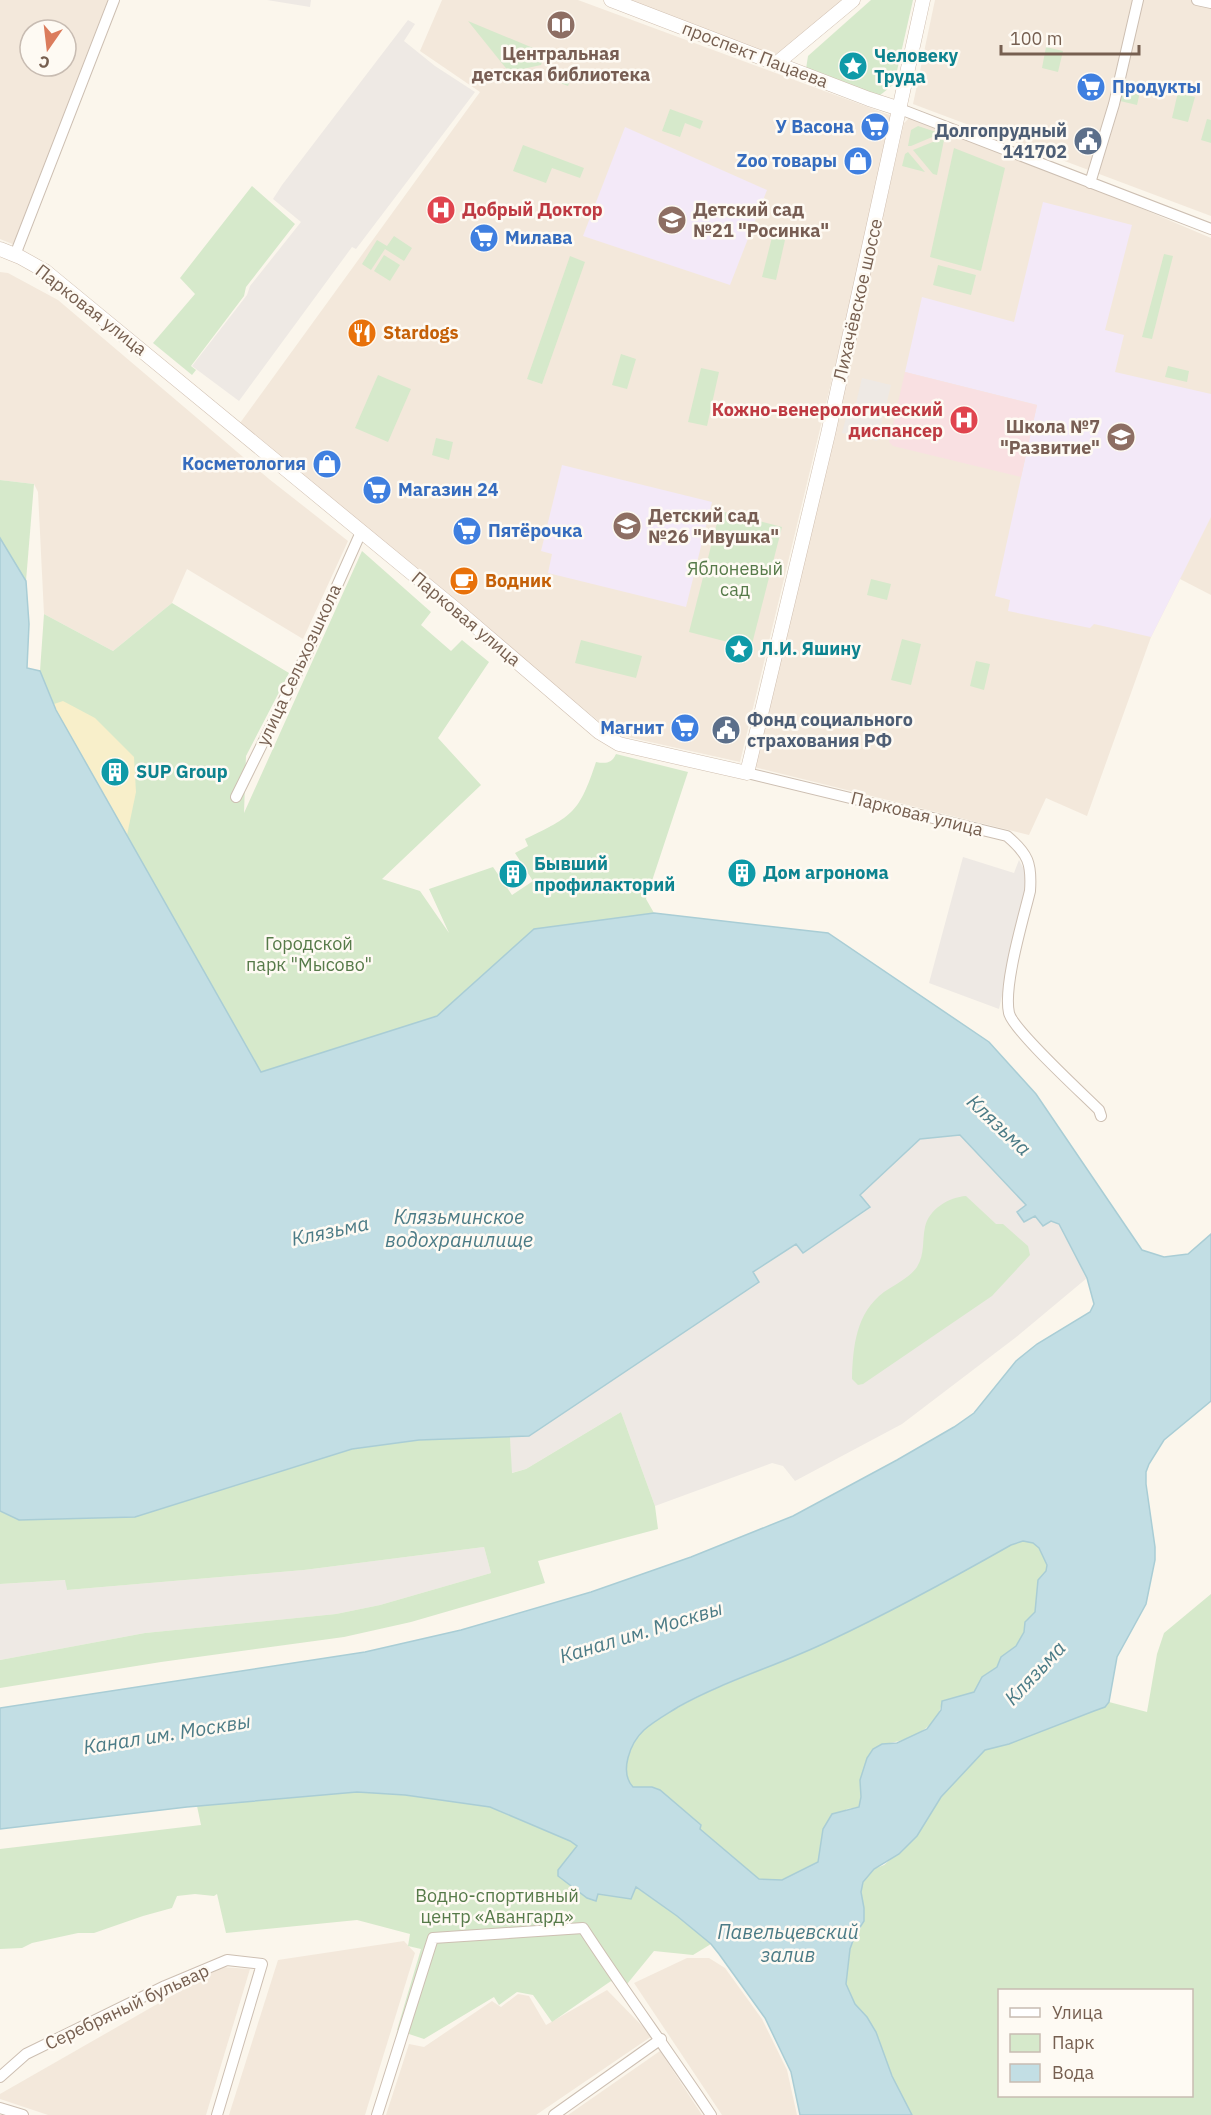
<svg xmlns="http://www.w3.org/2000/svg" width="1211" height="2115" font-family="'IBM Plex Sans',sans-serif">
<style>
.residential{fill:#f3e8db;fill-rule:evenodd}
.industrial{fill:#eee9e4}
.education{fill:#f3e9f8}
.medical{fill:#f9e0e2}
.green{fill:#d6e9cb;fill-rule:evenodd}
.sand{fill:#f8efca}
.water{fill:#c2dee4;stroke:#a9cdd5;stroke-width:1.5;fill-rule:evenodd}
.lines{fill:none;stroke-linecap:round;stroke-linejoin:round}
.street-casing{stroke:#cdbfb2;stroke-width:12}
.secondary-casing{stroke:#d0bfb0;stroke-width:15}
.street{stroke:#fff;stroke-width:10}
.secondary{stroke:#fff;stroke-width:14}
.labels{text-anchor:middle;stroke-width:5;stroke-linejoin:round;paint-order:stroke}
.education-label{font-size:18px;font-weight:bold;fill:#785e54;stroke:#fefaf3;text-anchor:start}
.street-label{font-size:18px;fill:#765f50;stroke:#fefaf3}
.culture-label{font-size:18px;font-weight:bold;fill:#0d838f;stroke:#fefaf3;text-anchor:start}
.shop-label{font-size:18px;font-weight:bold;fill:#366cbe;stroke:#fefaf3;text-anchor:start}
.service-label{font-size:18px;font-weight:bold;fill:#4e5e75;stroke:#fefaf3;text-anchor:end}
.health-label{font-size:18px;font-weight:bold;fill:#be3a42;stroke:#fefaf3;text-anchor:start}
.food-label{font-size:18px;font-weight:bold;fill:#c56008;stroke:#fefaf3;text-anchor:start}
.park-label{font-size:18px;fill:#567a49;stroke:#fefaf3}
.water-label{font-size:20px;font-style:italic;fill:#4b7b86;stroke:#fefaf3}
</style>
<rect width="100%" height="100%" fill="#fbf6ec"/>
<g class="residential">
<path d="M0 0H108L15 245 0 239ZM30 30H66V66H30Z"/>
<polygon points="442,0 578,0 895,117 740,762 614,734 240,423 480,92 420,51"/>
<polygon points="629,0 846,0 777,58"/>
<polygon points="935,0 1211,0 1211,216 913,104"/>
<polygon points="909,118 1084,184 1211,238 1211,595 1180,579 1151,637 1087,816 1046,798 1029,835 754,767 817,506 904,123"/>
<polygon points="0,272 8,273 58,300 269,479 348,541 303,639 187,569 172,603 113,651 44,614 38,492 34,484 0,480"/>
<polygon points="404,1941 415,1953 365,2115 229,2115 278,1960"/>
<polygon points="687,1958 709,1958 725,1968 762,2019 787,2070 797,2115 722,2115 634,1983"/>
<polygon points="222,1967 250,1969 206,2115 48,2115 0,2099 0,2094"/>
<polygon points="607,1990 652,2036 536,2115 386,2115 409,2044 424,2047 492,2001 501,2007 518,1994 529,1996 546,2025"/>
<polygon points="660,2051 702,2115 568,2115"/>
</g>
<g class="industrial">
<polygon points="267,0 311,0 310,7"/>
<polygon points="408,20 415,24 404,41 435,66 475,92 356,249 352,247 239,401 192,366 247,295 250,286 301,222 273,199 282,185"/>
<polygon points="862,378 891,385 877,441 842,433 848,410 856,403"/>
<polygon points="963,857 1014,873 1019,860 1026,873 1026,888 999,1009 929,983"/>
<polygon points="960,1135 1026,1205 1024,1222 1035,1215 1059,1224 1087,1278 1015,1338 902,1424 795,1481 783,1466 772,1463 655,1506 621,1412 526,1469 511,1473 510,1437 529,1436 759,1281 753,1273 797,1243 803,1253 870,1208 859,1196 920,1139"/>
<polygon points="484,1547 491,1573 380,1605 336,1614 145,1633 0,1660 0,1584 66,1580 67,1590 304,1570"/>
</g>
<g class="education">
<polygon points="625,127 767,190 730,285 583,236"/>
<polygon points="1043,202 1132,225 1105,330 1124,335 1115,372 1211,394 1211,517 1151,637 1094,624 1090,628 1008,611 1010,600 995,596 1037,405 905,372 922,297 1014,322"/>
<polygon points="562,465 712,502 686,607 548,573 552,554 541,551"/>
</g>
<polygon class="medical" points="905,372 1037,405 1021,477 893,446 889,442"/>
<g class="green">
<polygon points="871,0 913,0 894,84 879,96 806,69 808,56"/>
<polygon points="468,21 545,53 541,65 509,72"/>
<polygon points="1046,47 1063,51 1058,72 1042,68"/>
<polygon points="554,68 572,75 568,86 550,79"/>
<polygon points="1125,80 1142,83 1137,105 1120,101"/>
<polygon points="1178,92 1195,97 1188,122 1172,118"/>
<polygon points="670,109 703,121 700,129 685,123 680,137 662,131"/>
<polygon points="1207,119 1211,120 1211,143 1201,140"/>
<polygon points="918,126 936,132 937,135 911,146 908,146 911,130"/>
<polygon points="940,139 944,140 937,175 933,174 913,150"/>
<polygon points="523,145 584,168 580,178 552,168 546,183 513,171"/>
<polygon points="954,148 1005,168 981,271 930,257"/>
<polygon points="908,152 925,172 902,166 905,154"/>
<polygon points="252,186 295,224 246,287 244,296 191,366 196,370 192,375 153,343 195,294 180,278"/>
<polygon points="394,236 412,248 404,261 385,249 371,270 362,264 377,240 387,246"/>
<polygon points="772,237 785,240 776,280 762,277"/>
<polygon points="1164,254 1173,256 1152,339 1142,337"/>
<polygon points="384,255 400,265 390,281 374,271"/>
<polygon points="570,256 585,262 542,384 527,379"/>
<polygon points="938,265 976,275 971,295 933,285"/>
<polygon points="621,354 636,359 627,389 612,385"/>
<polygon points="1168,366 1189,371 1187,382 1165,377"/>
<polygon points="701,368 719,372 707,426 688,422"/>
<polygon points="378,375 411,389 388,442 355,428"/>
<polygon points="436,438 453,442 449,460 432,455"/>
<polygon points="0,480 34,484 26,581 0,538"/>
<polygon points="720,511 782,527 751,648 689,632"/>
<path d="M362 551 431 612 421 625 451 651 462 640 489 662 438 738 481 785 382 879 420 891 449 933 429 889 493 867 512 895 533 881 515 853 528 846 525 839C573 816 579 813 596 762 606 764 612 763 616 754L688 772 646 899 654 913 534 929 437 1016 261 1072 56 710 40 671 44 614 113 651 172 603 289 673 246 756 244 813Z"/>
<polygon points="871,579 891,584 887,600 867,595"/>
<polygon points="902,639 921,644 911,685 891,680"/>
<polygon points="581,640 642,656 636,678 575,663"/>
<polygon points="976,661 990,664 984,690 970,686"/>
<path d="M966 1196 996 1224H1003L1028 1246 1030 1255 992 1296 863 1384 858 1385 852 1379C853 1346 856 1313 884 1292 895 1285 910 1277 917 1267 925 1254 922 1241 925 1227 929 1209 949 1197 966 1196Z"/>
<polygon points="621,1412 655,1506 658,1529 538,1561 545,1583 411,1622 344,1637 161,1662 0,1688 0,1660 145,1633 336,1614 380,1605 491,1573 484,1547 304,1570 67,1590 65,1580 0,1584 0,1511 19,1520 135,1517 352,1449 419,1440 510,1437 512,1473 526,1469"/>
<path d="M1023 1541 1033 1543 1039 1548 1047 1565 1046 1571 1038 1580 1035 1612 1025 1622 1024 1632 1016 1646 1001 1657 997 1667 982 1677 974 1692 942 1701C939 1729 906 1742 882 1744L860 1780 861 1797 859 1807 847 1809 823 1829 818 1862 782 1880 759 1879 699 1829 701 1826 652 1787H633C619 1771 630 1743 644 1730 654 1721 667 1714 679 1707 726 1680 780 1665 829 1641 891 1612 951 1578 1011 1545Z"/>
<path d="M1211 1594V2115H912L892 2076 876 2032 867 2017 855 2004 846 1984 850 1949 855 1935 864 1921V1908L861 1892 863 1882 874 1869 884 1865 917 1836 941 1797 985 1750 1094 1711 1105 1707 1109 1702 1147 1712 1157 1654 1164 1633ZM1000 1990H1192V2096H1000Z"/>
<polygon points="357,1792 405,1795 490,1807 570,1841 677,1916 711,1944 693,1955 654,1951 623,1989 611,1981 552,2022 533,1995 517,1992 499,2005 494,1997 424,2039 397,2030 421,1949 408,1946 410,1934 357,1920 226,1933 217,1894 214,1896 195,1894 177,1896 172,1908 143,1916 94,1933 78,1933 32,1943 22,1948 0,1949 0,1849 201,1825 197,1806"/>
</g>
<polygon class="sand" points="63,701 95,718 134,757 136,792 127,835 56,710 54,704"/>
<path class="water" d="M0 538 26 581 29 624 27 668 40 671 56 710 261 1072 437 1016 534 929 654 913 828 933 989 1042 1036 1094 1142 1250 1164 1257 1188 1254 1211 1234V1401L1164 1440 1149 1464 1146 1472V1484L1155 1547V1560L1146 1604 1117 1657 1109 1702 1105 1707 1094 1711 1009 1744 985 1750 941 1797 917 1836 899 1854 874 1869 863 1882 861 1892 864 1908V1921L855 1935 850 1949 846 1984 855 2004 867 2017 876 2032 892 2076 912 2115H800L791 2072 765 2018 719 1954 711 1944 677 1916 636 1887 631 1899 598 1894 596 1901 587 1898 558 1876V1870L577 1846 570 1841 490 1807 405 1795 357 1792 187 1807 0 1829V1708L365 1652 461 1630 591 1592 691 1557 793 1516 897 1460 954 1427 974 1413 1016 1361 1037 1344 1090 1312 1094 1304 1087 1278 1059 1224 1051 1221 1043 1226 1035 1216 1024 1222 1017 1212 1026 1205 960 1135 920 1139 860 1195 870 1207 803 1253 796 1244 753 1272 759 1282 529 1436 419 1440 352 1449 135 1517 19 1520 0 1511ZM1023 1541 1033 1543 1039 1548 1047 1565 1046 1571 1038 1580 1035 1612 1025 1622 1024 1632 1016 1646 1001 1657 997 1667 982 1677 974 1692 942 1701 941 1710 927 1729 897 1743 882 1744 873 1749 867 1758 860 1780 861 1797 859 1807 832 1814 823 1829 818 1862 782 1880 759 1879 700 1829 701 1825 660 1790 652 1787H633C619 1772 630 1743 644 1730 654 1721 667 1714 678 1707 726 1680 780 1665 829 1641 891 1612 951 1579 1011 1545Z"/>
<g class="lines">
<g class="street-casing">
<g id="street">
<polyline points="1197,0 1211,3"/>
<polyline points="900,109 1211,229"/>
<polyline points="1090,183 1114,104 1138,0"/>
<polyline points="15,255 114,0"/>
<path d="M747 773 1007 836C1028 854 1032 863 1030 891 1023 920 1003 986 1009 1013 1013 1030 1082 1093 1099 1110L1101 1116"/>
<polyline points="236,797 308,651 361,532"/>
<polyline points="0,2077 26,2054 165,1986 227,1960 262,1964 217,2115"/>
<polyline points="0,2108 23,2115"/>
<path d="M377 2115 433 1938 583 1928C624 1991 669 2052 711 2115"/>
<polyline points="554,2115 661,2039"/>
</g>
</g>
<g class="secondary-casing">
<g id="secondary">
<polyline points="611,0 869,99 900,109"/>
<polyline points="776,64 853,0"/>
<polyline points="0,249 20,257 45,271 459,612 599,732 619,744 747,773 828,434 923,0"/>
</g>
</g>
<use href="#street" class="street"/>
<use href="#secondary" class="secondary"/>
</g>
<defs>
<g id="library-disc" transform="scale(1.5)"><circle r="9.5" fill="#8d6e63" stroke="#fefaf3"/><path d="M-6-4Q-3-5.5-.7-3.5V5Q-3 3-6 4ZM6-4Q3-5.5 .7-3.5V5Q3 3 6 4Z" fill="#fff"/></g>
<g id="sight-disc" transform="scale(1.5)"><circle r="9.5" fill="#0f9aa8" stroke="#fefaf3"/><path d="M0-6L1.8-2.2L6-1.7L2.9 1.2L3.7 5.4L0 3.3L-3.7 5.4L-2.9 1.2L-6-1.7L-1.8-2.2Z" fill="#fff"/></g>
<g id="supermarket-disc" transform="scale(1.5)"><circle r="9.5" fill="#3f7fe0" stroke="#fefaf3"/><path d="M-6-5.5h2.5l.6 2H6L4.5 2H-2.5L-4.4-4H-6ZM-1.5 3.2a1.3 1.3 0 1 0 .1 0ZM3 3.2a1.3 1.3 0 1 0 .1 0Z" fill="#fff"/></g>
<g id="civic-disc" transform="scale(1.5)"><circle r="9.5" fill="#5c6f8a" stroke="#fefaf3"/><path d="M-.6-6.5H3V-4.5H.6V-3L4-1V1h2V6H-6V1h2V-1L-.6-3ZM-1.2 2.5V6h2.4V2.5Z" fill="#fff"/></g>
<g id="shop-disc" transform="scale(1.5)"><circle r="9.5" fill="#3f7fe0" stroke="#fefaf3"/><path d="M-5-2.5h2.3a2.7 3.5 0 0 1 5.4 0H5L5.5 6h-11ZM-1.5-2.5h3a1.5 2.3 0 0 0-3 0Z" fill="#fff"/></g>
<g id="hospital-disc" transform="scale(1.5)"><circle r="9.5" fill="#e0444e" stroke="#fefaf3"/><path d="M-5-5h3v3.5h4V-5h3V5h-3V1.5h-4V5h-3Z" fill="#fff"/></g>
<g id="school-disc" transform="scale(1.5)"><circle r="9.5" fill="#8d6e63" stroke="#fefaf3"/><path d="M0-5L7-2L0 1L-7-2ZM-4 1L0 2.5L4 1V4Q0 6-4 4Z" fill="#fff"/></g>
<g id="restaurant-disc" transform="scale(1.5)"><circle r="9.5" fill="#e8710a" stroke="#fefaf3"/><path d="M-5-6h1v4h1v-4h1v4h1v-4h1v5L-1.5 .5V6h-2V.5L-5-1ZM5-6V6H3V1.5H1.5Q1.5-4 5-6Z" fill="#fff"/></g>
<g id="cafe-disc" transform="scale(1.5)"><circle r="9.5" fill="#e8710a" stroke="#fefaf3"/><path d="M-5.5-4.5H6V0H3Q3 3.5 0 3.5H-2.5Q-5.5 3.5-5.5 0ZM3-3.2v2h1.7v-2ZM-6 4.5H4V6H-6Z" fill="#fff"/></g>
<g id="building-disc" transform="scale(1.5)"><circle r="9.5" fill="#0f9aa8" stroke="#fefaf3"/><path d="M-4-6H4V6H1V3H-1V6H-4ZM-2.5-4.3h1.7v1.8h-1.7ZM.8-4.3h1.7v1.8H.8ZM-2.5-1h1.7V.8h-1.7ZM.8-1h1.7V.8H.8Z" fill="#fff"/></g>
</defs>
<g fill-rule="evenodd">
<use href="#library-disc" x="561" y="25"/>
<use href="#sight-disc" x="853" y="66"/>
<use href="#supermarket-disc" x="1091" y="87"/>
<use href="#supermarket-disc" x="875" y="127"/>
<use href="#civic-disc" x="1088" y="141"/>
<use href="#shop-disc" x="858" y="161"/>
<use href="#hospital-disc" x="441" y="210"/>
<use href="#school-disc" x="672" y="220"/>
<use href="#supermarket-disc" x="484" y="238"/>
<use href="#restaurant-disc" x="362" y="333"/>
<use href="#hospital-disc" x="964" y="420"/>
<use href="#school-disc" x="1121" y="437"/>
<use href="#shop-disc" x="327" y="464"/>
<use href="#supermarket-disc" x="377" y="490"/>
<use href="#school-disc" x="627" y="526"/>
<use href="#supermarket-disc" x="467" y="531"/>
<use href="#cafe-disc" x="464" y="581"/>
<use href="#sight-disc" x="739" y="649"/>
<use href="#supermarket-disc" x="685" y="728"/>
<use href="#civic-disc" x="726" y="730"/>
<use href="#building-disc" x="115" y="772"/>
<use href="#building-disc" x="742" y="873"/>
<use href="#building-disc" x="513" y="874"/>
</g>
<g class="labels">
<g class="education-label">
<text x="561" y="60" text-anchor="middle">Центральная<tspan x="561" dy="21">детская библиотека</tspan></text>
<text x="693" y="216">Детский сад<tspan x="693" dy="21">№21 "Росинка"</tspan></text>
<text x="1100" y="433" text-anchor="end">Школа №7<tspan x="1100" dy="21">"Развитие"</tspan></text>
<text x="648" y="522">Детский сад<tspan x="648" dy="21">№26 "Ивушка"</tspan></text>
</g>
<g class="street-label">
<text transform="translate(755 55) rotate(21)" y="6">проспект Пацаева</text>
<text transform="translate(858 300) rotate(-77)" y="6">Лихачёвское шоссе</text>
<text transform="translate(91 310) rotate(38)" y="6">Парковая улица</text>
<text transform="translate(466 619) rotate(40)" y="6">Парковая улица</text>
<text transform="translate(299 665) rotate(-65)" y="6">улица Сельхозшкола</text>
<text transform="translate(917 814) rotate(14)" y="6">Парковая улица</text>
<text transform="translate(127 2007) rotate(-25)" y="6">Серебряный бульвар</text>
</g>
<g class="culture-label">
<text x="874" y="62">Человеку<tspan x="874" dy="21">Труда</tspan></text>
<text x="760" y="655">Л.И. Яшину</text>
<text x="136" y="778">SUP Group</text>
<text x="534" y="870">Бывший<tspan x="534" dy="21">профилакторий</tspan></text>
<text x="763" y="879">Дом агронома</text>
</g>
<g class="shop-label">
<text x="1112" y="93">Продукты</text>
<text x="854" y="133" text-anchor="end">У Васона</text>
<text x="837" y="167" text-anchor="end">Zoo товары</text>
<text x="505" y="244">Милава</text>
<text x="306" y="470" text-anchor="end">Косметология</text>
<text x="398" y="496">Магазин 24</text>
<text x="488" y="537">Пятёрочка</text>
<text x="664" y="734" text-anchor="end">Магнит</text>
</g>
<g class="service-label">
<text x="1067" y="137">Долгопрудный<tspan x="1067" dy="21">141702</tspan></text>
<text x="747" y="726" text-anchor="start">Фонд социального<tspan x="747" dy="21">страхования РФ</tspan></text>
</g>
<g class="health-label">
<text x="462" y="216">Добрый Доктор</text>
<text x="943" y="416" text-anchor="end">Кожно-венерологический<tspan x="943" dy="21">диспансер</tspan></text>
</g>
<g class="food-label">
<text x="383" y="339">Stardogs</text>
<text x="485" y="587">Водник</text>
</g>
<g class="park-label">
<text x="735" y="575">Яблоневый<tspan x="735" dy="21">сад</tspan></text>
<text x="309" y="950">Городской<tspan x="309" dy="21">парк "Мысово"</tspan></text>
<text x="497" y="1902">Водно-спортивный<tspan x="497" dy="21">центр «Авангард»</tspan></text>
</g>
<g class="water-label">
<text transform="translate(999 1125) rotate(43)" y="7">Клязьма</text>
<text x="459" y="1224">Клязьминское<tspan x="459" dy="23">водохранилище</tspan></text>
<text transform="translate(330 1231) rotate(-12)" y="7">Клязьма</text>
<text transform="translate(641 1632) rotate(-17)" y="7">Канал им. Москвы</text>
<text transform="translate(1035 1673) rotate(-47)" y="7">Клязьма</text>
<text transform="translate(167 1734) rotate(-9)" y="7">Канал им. Москвы</text>
<text x="788" y="1939">Павельцевский<tspan x="788" dy="23">залив</tspan></text>
</g>
</g>
<rect x="998" y="1989" width="195" height="108" fill="#fefaf3" stroke="#c8bcb2" stroke-width="1.5"/>
<rect x="1010" y="2008" width="30" height="9" fill="#ffffff" stroke="#c8bcb2" stroke-width="1.5"/>
<text x="1052" y="2019" font-size="18" fill="#765f50">Улица</text>
<rect x="1010" y="2034" width="30" height="18" fill="#d6e9cb" stroke="#c8bcb2" stroke-width="1.5"/>
<text x="1052" y="2049" font-size="18" fill="#765f50">Парк</text>
<rect x="1010" y="2064" width="30" height="18" fill="#c2dee4" stroke="#c8bcb2" stroke-width="1.5"/>
<text x="1052" y="2079" font-size="18" fill="#765f50">Вода</text>
<g transform="translate(48 48) rotate(194)"><circle r="28" fill="#fefaf3" stroke="#c8bcb2" stroke-width="1.5"/>
<path d="M0-4.5L10 22L0 15L-10 22Z" fill="#db7c5c"/>
<text y="-9" font-size="16" font-weight="bold" text-anchor="middle" fill="#765f50">С</text>
</g>
<path d="M1001 45v9h138v-9" fill="none" stroke="#765f50" stroke-width="3"/>
<text x="1010" y="45" font-size="18" fill="#765f50" stroke="#fefaf3" stroke-width="4.5" paint-order="stroke">100 m</text>
</svg>
